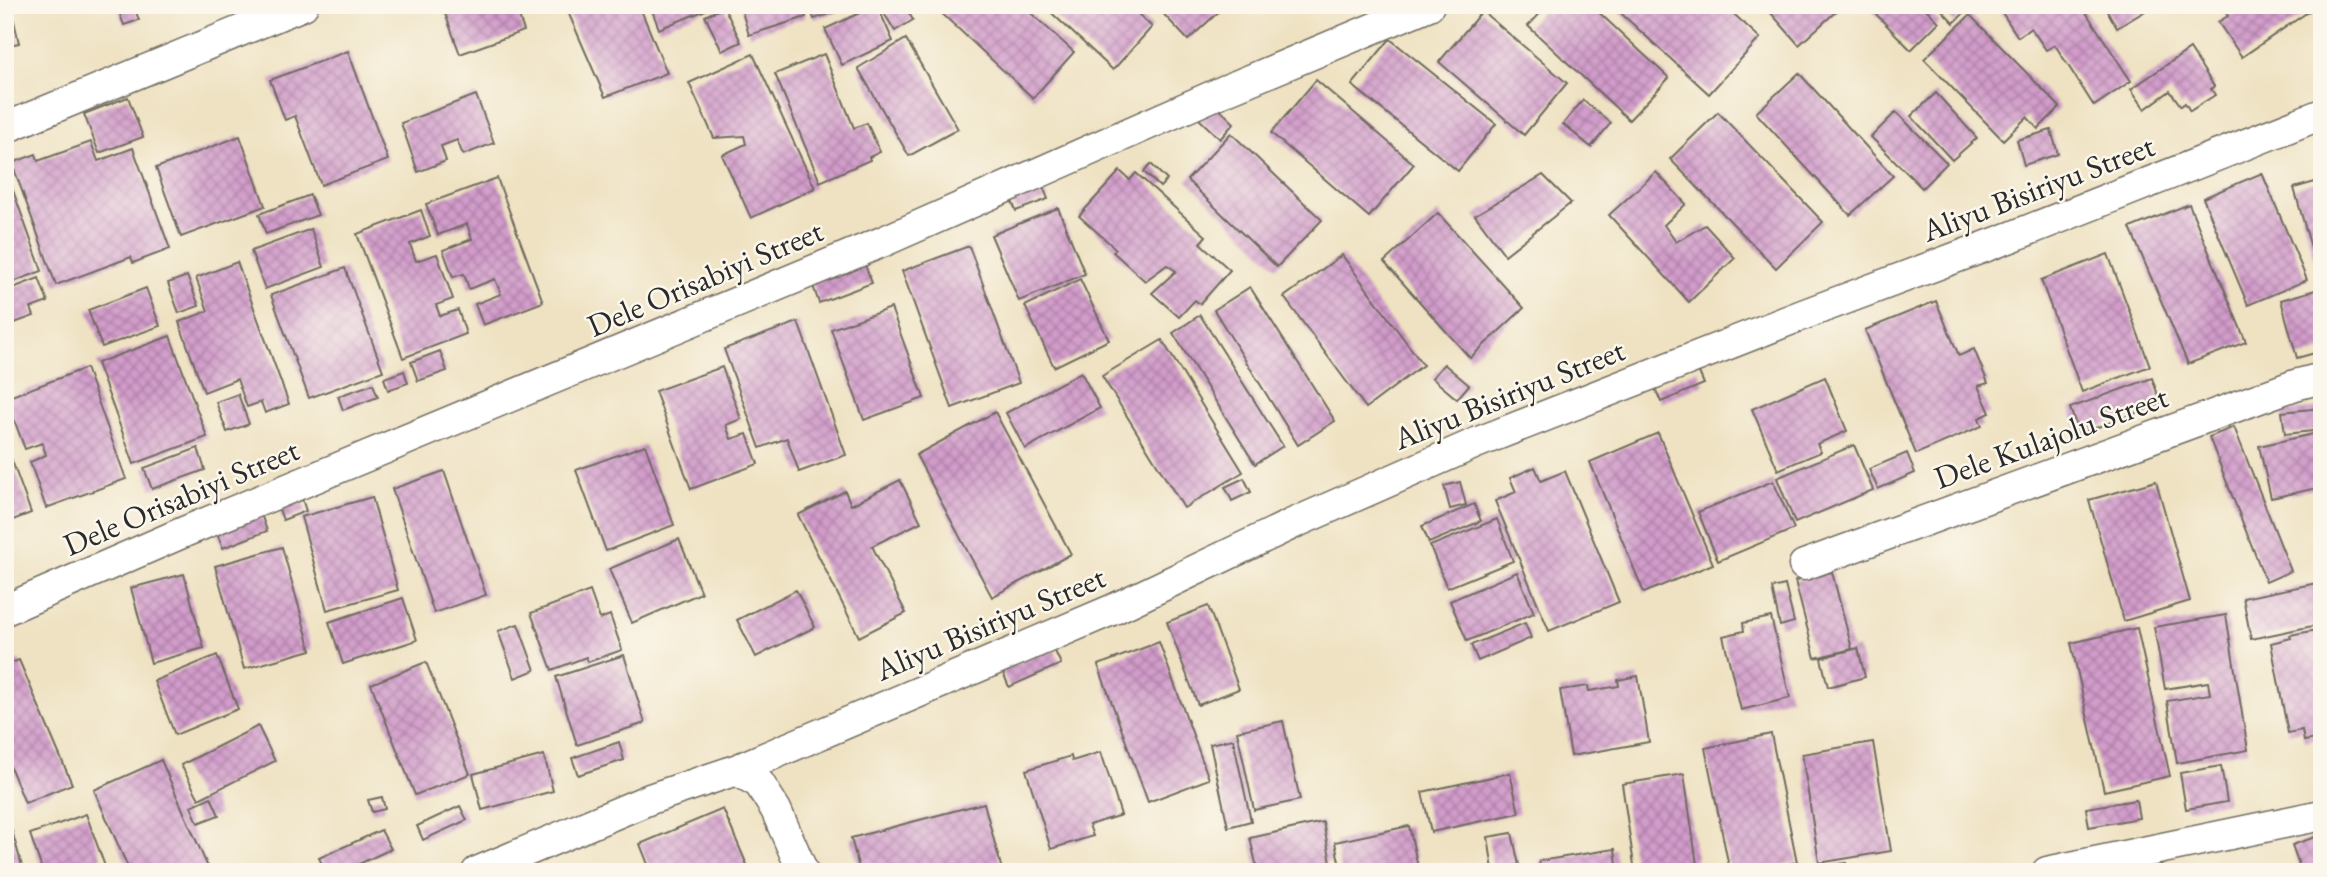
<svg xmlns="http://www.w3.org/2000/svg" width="2327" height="877" font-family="'EB Garamond',serif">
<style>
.building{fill:url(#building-cross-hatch)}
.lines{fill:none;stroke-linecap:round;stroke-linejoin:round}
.minor-casing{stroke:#706b60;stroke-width:33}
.minor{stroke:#fff;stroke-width:30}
.labels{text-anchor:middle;stroke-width:5;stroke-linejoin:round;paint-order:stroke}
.street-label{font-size:32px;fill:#2b2b2b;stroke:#fbf7ec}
</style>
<defs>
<pattern id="building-cross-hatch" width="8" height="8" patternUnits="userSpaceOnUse" patternTransform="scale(1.75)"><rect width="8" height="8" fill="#d29ccb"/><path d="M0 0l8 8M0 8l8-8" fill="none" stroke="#ab7fa5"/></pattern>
</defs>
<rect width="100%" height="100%" fill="#fbf7ec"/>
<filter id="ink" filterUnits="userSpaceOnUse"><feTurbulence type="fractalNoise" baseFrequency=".0143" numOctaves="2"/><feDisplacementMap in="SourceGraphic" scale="14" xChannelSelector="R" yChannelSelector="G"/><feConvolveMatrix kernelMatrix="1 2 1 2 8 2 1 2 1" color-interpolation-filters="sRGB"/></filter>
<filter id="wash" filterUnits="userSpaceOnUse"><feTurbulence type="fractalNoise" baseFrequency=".00686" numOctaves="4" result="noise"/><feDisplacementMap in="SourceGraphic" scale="28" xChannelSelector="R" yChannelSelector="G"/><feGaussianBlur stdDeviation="1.57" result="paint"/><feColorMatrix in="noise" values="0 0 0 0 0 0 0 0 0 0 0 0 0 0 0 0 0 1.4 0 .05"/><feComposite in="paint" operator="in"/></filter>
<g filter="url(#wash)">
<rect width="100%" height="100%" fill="#efe2c2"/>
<g id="blocks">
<g class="building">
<polygon points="442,5 515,5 524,31 460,54"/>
<polygon points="565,5 639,5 667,73 605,97"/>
<polygon points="650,5 718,5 659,29"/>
<polygon points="740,5 803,5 806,17 749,35"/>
<polygon points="809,5 855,5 855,6 814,19"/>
<polygon points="877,5 893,41 842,65 825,29"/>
<polygon points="890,5 904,5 913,20 895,31 882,10"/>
<polygon points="941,5 1022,5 1074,52 1033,98 937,9"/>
<polygon points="1043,5 1129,5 1152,27 1113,70"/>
<polygon points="1155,5 1226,5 1188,40"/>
<polygon points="1548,5 1591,5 1669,78 1629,120 1528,26"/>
<polygon points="1612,5 1724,5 1760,38 1709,94"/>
<polygon points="1764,5 1843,5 1799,45"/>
<polygon points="1867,5 1922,5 1939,22 1911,50"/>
<polygon points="1937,5 1972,5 1954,23"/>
<polygon points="1997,5 2081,5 2131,81 2094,106 2055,45 2046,50 2031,28 2018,37"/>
<polygon points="2104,5 2155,5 2117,28"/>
<polygon points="2221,5 2318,5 2242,57 2218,22 2228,16"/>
<polygon points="134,7 139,20 124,25 119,12"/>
<polygon points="724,7 741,42 722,51 705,16"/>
<polygon points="11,8 19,43 5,46 5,9"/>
<polygon points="1482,11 1567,83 1524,135 1439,62"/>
<polygon points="1970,15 2060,107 2038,129 2027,117 2003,140 1924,59"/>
<polygon points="906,39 958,129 909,156 858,68"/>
<polygon points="1390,39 1496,124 1458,171 1352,85"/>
<polygon points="2190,49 2214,86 2211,89 2215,95 2190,111 2185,103 2181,106 2170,91 2145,109 2131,89"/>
<polygon points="348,51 388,160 321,185 295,116 285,120 270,80"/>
<polygon points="753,54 815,188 751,218 722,155 746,144 744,136 714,138 689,83"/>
<polygon points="824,54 854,128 867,123 880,152 869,157 870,160 820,182 775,74"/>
<polygon points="1799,73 1893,176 1850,215 1756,113"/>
<polygon points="1316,80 1414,164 1369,217 1271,133"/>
<polygon points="1936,93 1977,138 1952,160 1911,116"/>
<polygon points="476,95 494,143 463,155 457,140 441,146 446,161 418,172 401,123"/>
<polygon points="128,97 143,137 99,153 84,114"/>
<polygon points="1583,100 1611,123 1591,147 1563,124"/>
<polygon points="1213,103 1234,123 1220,139 1198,118"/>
<polygon points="1718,112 1823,222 1776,268 1670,159"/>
<polygon points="1896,112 1947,163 1922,188 1871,137"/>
<polygon points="2051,130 2058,154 2024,165 2017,140"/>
<polygon points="1231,133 1322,220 1277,267 1187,180"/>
<polygon points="240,136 265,206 181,237 156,168"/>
<polygon points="91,142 98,161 133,148 170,249 133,263 131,257 56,285 12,163 36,154 38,161"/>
<polygon points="1151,164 1167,180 1160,187 1144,172"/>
<polygon points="1120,171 1130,180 1136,173 1206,236 1200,243 1230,270 1200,304 1195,300 1179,317 1152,293 1176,271 1167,265 1145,281 1113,252 1116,249 1079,216"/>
<polygon points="1656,172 1686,204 1664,225 1676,242 1705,225 1735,258 1689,302 1609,215"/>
<polygon points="2262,173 2307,280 2248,305 2203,198"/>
<polygon points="7,174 42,271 5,285 5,175"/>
<polygon points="1543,175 1571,203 1505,255 1475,215"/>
<polygon points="497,178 543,302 483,325 475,304 501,294 495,279 469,289 464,274 453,277 443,250 472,239 467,224 438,235 426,204"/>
<polygon points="1040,179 1048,199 1016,211 1008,191"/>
<polygon points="2322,180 2322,268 2317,269 2294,188"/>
<polygon points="310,195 318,215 266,234 259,214"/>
<polygon points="2189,204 2246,342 2188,364 2130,228"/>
<polygon points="1058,208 1085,274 1019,301 991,235"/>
<polygon points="421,210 430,236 410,244 416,261 437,254 453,299 436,305 440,316 458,310 466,334 403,358 357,234"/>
<polygon points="1438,213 1524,308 1470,358 1384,262"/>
<polygon points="311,229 324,267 265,289 251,251"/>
<polygon points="969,246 1019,383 952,408 902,271"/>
<polygon points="2108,254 2150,366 2082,392 2041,280"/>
<polygon points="1342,255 1423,365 1366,408 1284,297"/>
<polygon points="863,260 872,283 819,303 811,280"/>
<polygon points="237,262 289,404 265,413 261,402 247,407 237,379 204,392 179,322 208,311 196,278"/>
<polygon points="345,268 383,371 309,398 271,295"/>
<polygon points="187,276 199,306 179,313 168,283"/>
<polygon points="39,278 48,302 31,308 34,316 6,326 5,291"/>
<polygon points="1080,279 1109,340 1054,367 1025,306"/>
<polygon points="1250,287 1335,421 1298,445 1214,310"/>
<polygon points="146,288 160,326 102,347 88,310"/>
<polygon points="2322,288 2322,351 2297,358 2281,300"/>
<polygon points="1936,301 1959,356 1974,349 1988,383 1978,386 1990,413 1979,418 1982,426 1916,454 1865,330"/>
<polygon points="891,308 924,398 864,420 831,329"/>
<polygon points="1200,315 1283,446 1255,464 1173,333"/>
<polygon points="798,322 846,455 799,472 787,438 760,448 724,349"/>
<polygon points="170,336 207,437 134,464 97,363"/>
<polygon points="1162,340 1243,472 1184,508 1102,376"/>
<polygon points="440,351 447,371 418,381 411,362"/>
<polygon points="1444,364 1469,385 1457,399 1432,378"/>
<polygon points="722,367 741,419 726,425 731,439 747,434 758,464 691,489 655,391"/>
<polygon points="86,368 126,479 46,508 30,462 46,455 42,443 25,449 6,398"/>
<polygon points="1698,370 1704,384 1661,402 1655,388"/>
<polygon points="404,371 408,383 388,390 384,378"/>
<polygon points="1081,372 1100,408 1025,449 1006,413"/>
<polygon points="1825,377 1847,431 1817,444 1821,452 1778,470 1752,409"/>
<polygon points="2152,378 2161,404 2079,434 2070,408"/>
<polygon points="373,384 378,397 343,410 338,396"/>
<polygon points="238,394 249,424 227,432 216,402"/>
<polygon points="2322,408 2322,430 2285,434 2282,412"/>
<polygon points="995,412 1071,554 992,597 916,455"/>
<polygon points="2234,427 2291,571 2266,582 2209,437"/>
<polygon points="2322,432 2322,487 2271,498 2259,446"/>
<polygon points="1658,433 1713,564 1644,593 1590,462"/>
<polygon points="645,445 674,525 606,551 576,470"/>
<polygon points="1854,445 1873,490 1795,523 1777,478"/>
<polygon points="198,448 205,470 152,489 144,468"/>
<polygon points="1907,453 1915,473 1878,489 1869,469"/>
<polygon points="11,458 31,513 5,523 5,460"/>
<polygon points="1535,467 1541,481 1565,471 1619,602 1549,631 1495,501 1516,492 1510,478"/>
<polygon points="444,471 486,595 434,613 392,489"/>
<polygon points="1244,478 1251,492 1232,501 1225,487"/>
<polygon points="900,480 921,522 872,546 906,613 859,637 798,515 845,491 851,505"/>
<polygon points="1773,481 1794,529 1718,561 1698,512"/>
<polygon points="2156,481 2190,601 2124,621 2089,500"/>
<polygon points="1460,482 1466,505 1450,509 1444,486"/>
<polygon points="299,490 306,511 283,520 275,499"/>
<polygon points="372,497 398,590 327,610 301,517"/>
<polygon points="1474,504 1481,521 1429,543 1422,526"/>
<polygon points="261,514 267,531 223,548 216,531"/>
<polygon points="1497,519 1513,561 1447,588 1430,546"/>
<polygon points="679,539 701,593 632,623 609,569"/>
<polygon points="282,547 311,650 244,669 215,566"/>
<polygon points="1517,572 1534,613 1467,641 1450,601"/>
<polygon points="1832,572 1852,649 1815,658 1795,581"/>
<polygon points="184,574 204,648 151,663 131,588"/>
<polygon points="2322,582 2322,624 2251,639 2243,598"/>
<polygon points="1785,585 1794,622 1780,626 1772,588"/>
<polygon points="796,590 815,627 756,657 737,620"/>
<polygon points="590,591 600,619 610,615 622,650 588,662 586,657 552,670 531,613"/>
<polygon points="403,598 417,640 343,664 329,622"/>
<polygon points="1208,606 1239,689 1198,705 1167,622"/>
<polygon points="2226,615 2248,750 2177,763 2167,701 2210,694 2208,682 2165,689 2154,627"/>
<polygon points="1771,617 1790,698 1741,710 1723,636 1744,631 1743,623"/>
<polygon points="1525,623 1531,638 1478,661 1471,645"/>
<polygon points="518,624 535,670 515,678 498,631"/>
<polygon points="2137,628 2170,776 2104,791 2071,643"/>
<polygon points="2322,629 2322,738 2304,741 2302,730 2288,733 2271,643 2291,638 2290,635"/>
<polygon points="1159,642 1209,779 1148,802 1098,665"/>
<polygon points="1053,647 1061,664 1009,687 1002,670"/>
<polygon points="1858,648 1865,677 1828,687 1821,658"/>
<polygon points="217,655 238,709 175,735 154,681"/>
<polygon points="624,655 645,723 577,745 556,677"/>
<polygon points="19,660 72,784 25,803 5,754 5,751 11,749 5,735 5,665"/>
<polygon points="426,662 470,774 415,795 371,684"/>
<polygon points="1638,676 1649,742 1571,756 1560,690 1588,686 1589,691 1619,686 1618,680"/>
<polygon points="1283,721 1300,800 1254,810 1237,731"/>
<polygon points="258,726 275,761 199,799 181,765"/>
<polygon points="1771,734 1797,862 1751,872 1730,872 1705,748"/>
<polygon points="1233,739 1251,821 1228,827 1210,744"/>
<polygon points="619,742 624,760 578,775 572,758"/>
<polygon points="1873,742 1891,851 1819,863 1802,754"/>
<polygon points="1101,752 1121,815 1089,825 1093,836 1051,849 1026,770 1071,756 1072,761"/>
<polygon points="544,755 553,791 482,810 473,774"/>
<polygon points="161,760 210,872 130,872 94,790"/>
<polygon points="2221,766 2227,802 2186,809 2180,773"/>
<polygon points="1510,773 1519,813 1431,832 1422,792"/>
<polygon points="1684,774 1698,872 1635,872 1622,784"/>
<polygon points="211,797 219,815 198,823 191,806"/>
<polygon points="382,797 385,809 372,812 368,800"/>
<polygon points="2136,800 2139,818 2089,827 2086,808"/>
<polygon points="984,803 1002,870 995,872 860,872 851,838"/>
<polygon points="460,806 467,820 423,840 417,826"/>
<polygon points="723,809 750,872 651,872 640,844"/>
<polygon points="86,814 107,872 43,872 30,834"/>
<polygon points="1323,822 1331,862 1289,872 1258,872 1250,838"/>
<polygon points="10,824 22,866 5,871 5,825"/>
<polygon points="1409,826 1419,872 1341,872 1335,842"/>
<polygon points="381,830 391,849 342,872 326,872 319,858"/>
<polygon points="1512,833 1519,865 1493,870 1488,837"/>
<polygon points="2315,837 2322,862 2301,870 2292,845"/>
<polygon points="1615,849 1618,872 1541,872 1539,861"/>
<polygon points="1846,863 1847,872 1835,872 1834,865"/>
</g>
</g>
</g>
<g filter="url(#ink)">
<use href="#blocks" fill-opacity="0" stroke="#706b60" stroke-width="2"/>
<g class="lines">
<g class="minor-casing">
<g id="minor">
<polyline points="5,128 303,5"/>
<polyline points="1804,565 2295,385 2322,378"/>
<polyline points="5,610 184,532 882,242 1226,90 1429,5"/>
<polyline points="736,770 759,783 776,810 803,872"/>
<polyline points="477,872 650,799 736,770 1114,609 1292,524 1476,443 1805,314 2011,237 2322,114"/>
<polyline points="2047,872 2322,815"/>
</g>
</g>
<use href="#minor" class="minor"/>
</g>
</g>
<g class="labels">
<g class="street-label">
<text transform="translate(2038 188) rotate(-21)" y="11">Aliyu Bisiriyu Street</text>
<text transform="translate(705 278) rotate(-23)" y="11">Dele Orisabiyi Street</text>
<text transform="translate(1509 394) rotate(-22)" y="11">Aliyu Bisiriyu Street</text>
<text transform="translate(2051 437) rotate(-20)" y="11">Dele Kulajolu Street</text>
<text transform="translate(181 497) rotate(-23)" y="11">Dele Orisabiyi Street</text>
<text transform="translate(990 623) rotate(-23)" y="11">Aliyu Bisiriyu Street</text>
</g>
</g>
<rect width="2327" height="877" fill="none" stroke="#fbf7ec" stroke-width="28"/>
</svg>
